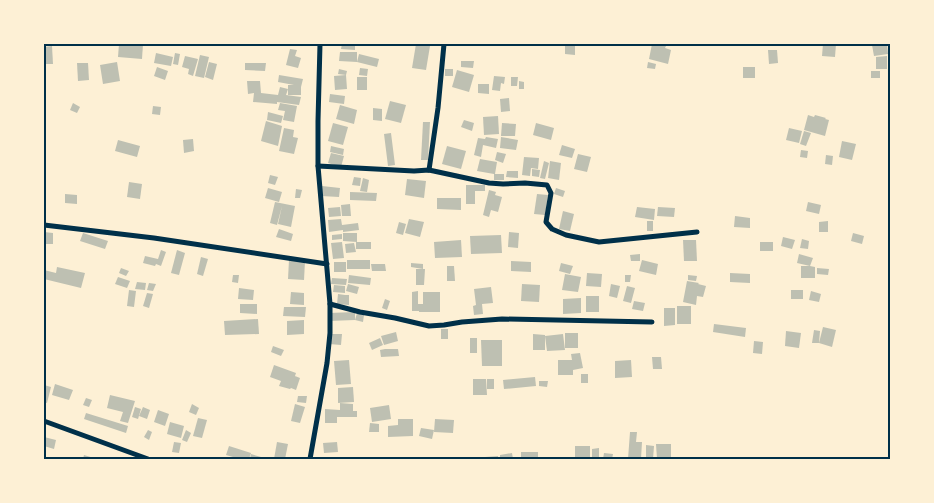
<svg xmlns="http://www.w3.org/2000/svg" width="934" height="503" font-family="'Fira Sans',sans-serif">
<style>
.building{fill:#bec0b2}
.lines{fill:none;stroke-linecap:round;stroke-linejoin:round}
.minor{stroke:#003049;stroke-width:5}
.neatline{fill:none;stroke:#003049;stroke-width:2}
</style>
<rect width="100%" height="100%" fill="#fdf0d5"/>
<g class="building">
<polygon points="119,44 143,44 142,59 118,57"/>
<polygon points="342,44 355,44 355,50 341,49"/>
<polygon points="416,44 430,46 426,70 412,68"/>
<polygon points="565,44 575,44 575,55 565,54"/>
<polygon points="652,44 661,44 666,46 665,48 671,50 668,64 649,59"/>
<polygon points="823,44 836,44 835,57 822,56"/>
<polygon points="878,44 887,44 888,54 874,56 872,45"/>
<polygon points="52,46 53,64 44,64 44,47"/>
<polygon points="290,49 297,50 295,56 301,58 298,68 286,65"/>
<polygon points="768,50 777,50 778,63 769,64"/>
<polygon points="340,52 357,52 357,62 339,61"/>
<polygon points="156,53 173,57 171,66 154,63"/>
<polygon points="175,53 180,54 178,65 173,64"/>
<polygon points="359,54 379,59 377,67 357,62"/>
<polygon points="200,55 209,57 204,78 195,76"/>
<polygon points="185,56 198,59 193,76 188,74 189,69 182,67"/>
<polygon points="887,56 887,69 876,69 876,57"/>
<polygon points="461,61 474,61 473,68 461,67"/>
<polygon points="117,62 120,81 103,84 100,65"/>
<polygon points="209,62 217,64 213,80 205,77"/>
<polygon points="648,62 656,64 655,69 647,68"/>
<polygon points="77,63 88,63 89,80 78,81"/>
<polygon points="245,63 266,63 265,71 245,70"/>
<polygon points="157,67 168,71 165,80 154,76"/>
<rect x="743" y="67" width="12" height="11"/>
<polygon points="360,68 368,69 367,76 359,75"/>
<polygon points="339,69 347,71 346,75 347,89 335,90 334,76 346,75 338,74"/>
<rect x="445" y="69" width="8" height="7"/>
<polygon points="457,70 474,75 469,92 452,87"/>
<rect x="871" y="71" width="9" height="7"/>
<polygon points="279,75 303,79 301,87 301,95 288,95 288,85 294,85 278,82"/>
<polygon points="494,76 505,77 504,84 501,83 500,91 492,90"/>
<rect x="357" y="77" width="10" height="13"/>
<polygon points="511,77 518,77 517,86 511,86"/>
<polygon points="247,81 260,81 261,93 278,95 280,87 288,89 286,95 301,97 299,105 277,102 277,104 253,102 254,93 248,94"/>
<polygon points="519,81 524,82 524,89 519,89"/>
<polygon points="478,84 489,84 489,94 478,93"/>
<polygon points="330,94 345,96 344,104 329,102"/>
<polygon points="509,98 510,111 501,112 500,99"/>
<polygon points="390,101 406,105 401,123 385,119"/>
<polygon points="73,103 80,107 77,113 70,110"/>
<polygon points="280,103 297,106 294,122 283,120 285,111 278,110"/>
<polygon points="340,105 357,110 354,124 336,119"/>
<polygon points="153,106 161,107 160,115 152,114"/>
<polygon points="373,108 382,109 382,121 373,120"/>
<polygon points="268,112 283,116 281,123 267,120"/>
<polygon points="808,115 814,117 815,115 826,118 825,119 829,120 825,136 804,130"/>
<polygon points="498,116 499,134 484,135 483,117"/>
<polygon points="464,120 474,123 472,131 461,127"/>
<polygon points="266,121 282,126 278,146 261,141"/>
<polygon points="423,122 430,122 428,160 421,160"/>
<polygon points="333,123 348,127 343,145 328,141"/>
<polygon points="502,123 516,124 515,136 501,136"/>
<polygon points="536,123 554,128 551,140 533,135"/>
<polygon points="284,128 294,130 293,137 298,138 294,154 279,151"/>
<polygon points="789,128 802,131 799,143 786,140"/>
<polygon points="804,131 811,133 806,146 800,144"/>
<polygon points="391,133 395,165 388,166 384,134"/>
<polygon points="486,137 498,139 496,148 483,145 481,157 474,155 478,138 485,139"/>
<polygon points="501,137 518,140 516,150 500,148"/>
<polygon points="193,139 194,151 184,153 183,140"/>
<polygon points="118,140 140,146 137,157 115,151"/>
<polygon points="842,141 856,144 852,160 839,157"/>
<polygon points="562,145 575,149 572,158 559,155"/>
<polygon points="331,146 344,149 343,155 330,152"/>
<polygon points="447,146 466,151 461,169 442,164"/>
<polygon points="801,150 808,151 807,158 800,157"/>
<polygon points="497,152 506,154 503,163 495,160"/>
<polygon points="331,153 344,156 341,167 328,163"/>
<polygon points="578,154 591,157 587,172 574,169"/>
<polygon points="826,155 833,156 832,165 825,164"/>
<polygon points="524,157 539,158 538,169 531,168 530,176 522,175"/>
<polygon points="480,159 497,162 495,174 504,174 504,180 494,180 494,174 477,171"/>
<polygon points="544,161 549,163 545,179 540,178"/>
<polygon points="550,161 561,163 559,180 548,178"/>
<polygon points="532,169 540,170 539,177 532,176"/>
<polygon points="507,171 518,171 518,178 506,177"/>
<polygon points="270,175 278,177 275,185 268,183"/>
<polygon points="354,177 361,178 360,186 352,185"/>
<polygon points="363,178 369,180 367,192 360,191"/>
<polygon points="407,179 426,181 424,198 405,195"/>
<polygon points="129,182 142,184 140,199 127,197"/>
<polygon points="466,185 485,185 485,191 475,191 475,204 466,204"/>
<polygon points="322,186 340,188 339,197 321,196"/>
<polygon points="268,188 282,192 279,202 265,198"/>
<polygon points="556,188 565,191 563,197 554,194"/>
<polygon points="296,189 302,190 300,198 295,198"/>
<polygon points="489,190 496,192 495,195 502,197 498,212 491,210 489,217 483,215"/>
<polygon points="350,192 377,193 376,201 350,200"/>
<polygon points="65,194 77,195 77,204 65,203"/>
<polygon points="537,194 548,195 545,215 534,214"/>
<polygon points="437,198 461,198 461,210 437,209"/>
<polygon points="275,202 295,206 291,227 278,224 282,206 277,225 270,223"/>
<polygon points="808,202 821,205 819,214 806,211"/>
<polygon points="350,204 351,216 342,216 341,205"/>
<polygon points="340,207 341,216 329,217 328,208"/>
<polygon points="637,207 655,209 654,220 635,217"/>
<polygon points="658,207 675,208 674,217 657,216"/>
<polygon points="563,211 574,214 570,231 559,229"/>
<polygon points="735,216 750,218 750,228 734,227"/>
<polygon points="341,219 342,225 358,223 359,230 343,232 343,230 329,232 328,220"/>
<polygon points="409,219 424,222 420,237 405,233"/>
<rect x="647" y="221" width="6" height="10"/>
<polygon points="828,221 828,232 819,232 819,222"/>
<polygon points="399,222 406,224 403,235 396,233"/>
<polygon points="279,229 293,234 291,241 276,237"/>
<polygon points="44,232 53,233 53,244 44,244"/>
<polygon points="509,232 519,233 518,248 508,247"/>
<polygon points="83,233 108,241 105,249 80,241"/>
<polygon points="343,233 357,233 357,242 343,241"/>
<polygon points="853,233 864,236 862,244 851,241"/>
<polygon points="342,234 342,239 332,240 332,235"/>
<polygon points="501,235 502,253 471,254 470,236"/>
<polygon points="783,237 795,240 792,249 781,246"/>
<polygon points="802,239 809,241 808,249 800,248"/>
<polygon points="461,240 462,257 435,258 434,242"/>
<polygon points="683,240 696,240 697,261 684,261"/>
<polygon points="342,242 344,258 333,259 331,243"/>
<rect x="356" y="242" width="15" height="7"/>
<rect x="760" y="242" width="13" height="9"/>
<polygon points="354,243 356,252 346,253 345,244"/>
<polygon points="161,250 166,252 161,266 156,264 155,266 143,263 145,256 158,259"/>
<polygon points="177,250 185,253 179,275 171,273"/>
<polygon points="640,254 640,261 631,261 630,255"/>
<polygon points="799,254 813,258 810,266 815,267 815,278 801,278 801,266 810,266 797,263"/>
<polygon points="201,257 208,259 203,276 197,274"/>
<polygon points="289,260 305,261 304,280 288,279"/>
<rect x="347" y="260" width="23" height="9"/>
<polygon points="642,260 658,264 656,275 639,271"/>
<polygon points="511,261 531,262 531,272 511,271"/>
<rect x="334" y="262" width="12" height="10"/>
<polygon points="411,263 423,264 423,269 411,267"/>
<polygon points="561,263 573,266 570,274 559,271"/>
<polygon points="371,264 385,264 386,271 372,271"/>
<polygon points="447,266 454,266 455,281 447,281"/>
<polygon points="57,267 85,273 81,288 44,279 44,270 56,273"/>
<polygon points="121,268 129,271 126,276 119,273"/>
<polygon points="817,268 829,269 828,275 817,274"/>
<polygon points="416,269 425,269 424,285 416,285"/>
<polygon points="587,273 602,274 601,287 586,286"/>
<polygon points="730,273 750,274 750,283 730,282"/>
<polygon points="565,274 581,277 578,292 562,290"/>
<polygon points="233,275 239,275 238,283 232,282"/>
<polygon points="349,275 371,278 370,285 348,283"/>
<polygon points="625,275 631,275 630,282 625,282"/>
<polygon points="688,275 697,276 696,281 688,280"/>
<polygon points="118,277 130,281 127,288 115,284"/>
<polygon points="332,278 347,279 346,285 331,284"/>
<polygon points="687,281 699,283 698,284 706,286 703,297 697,296 696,305 683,302"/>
<polygon points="137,282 146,283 145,290 135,289"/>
<polygon points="149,283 156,284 153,291 147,290"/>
<polygon points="348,284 359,287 357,294 346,291"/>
<polygon points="522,284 540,285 539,302 521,301"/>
<polygon points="611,284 620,286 617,298 609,296"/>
<polygon points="334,285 345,286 345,293 333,292"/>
<polygon points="627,286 635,288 631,303 623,301"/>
<polygon points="491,287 493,303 482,304 483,314 474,315 473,306 476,305 474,289"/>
<polygon points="239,288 254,290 253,300 238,299"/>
<polygon points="129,290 136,291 134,307 127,306"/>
<rect x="791" y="290" width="12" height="9"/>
<polygon points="418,291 418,304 423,304 423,292 440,292 440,312 419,312 419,311 412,311 412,292"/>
<polygon points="811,291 821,294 819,302 809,300"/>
<polygon points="291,292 304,293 304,305 290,304"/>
<polygon points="147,293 153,294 149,308 143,306"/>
<polygon points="338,294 345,295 344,296 345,295 349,295 349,305 337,304"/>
<rect x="586" y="296" width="13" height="16"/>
<polygon points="581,298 581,313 563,314 563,299"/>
<polygon points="385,299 390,301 387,310 382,308"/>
<polygon points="634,301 645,303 643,311 632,309"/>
<polygon points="240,304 257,304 257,314 240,313"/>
<rect x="677" y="306" width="14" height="18"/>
<polygon points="284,307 306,307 305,317 283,316"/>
<polygon points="664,308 675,308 675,325 664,326"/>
<polygon points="355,312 355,320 357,313 364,315 363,322 355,320 329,321 329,313"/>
<polygon points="258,319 259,334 225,335 224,321"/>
<polygon points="304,320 304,334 287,335 287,321"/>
<polygon points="714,324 746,328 745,337 713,332"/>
<polygon points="823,327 836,330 832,347 819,343"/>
<rect x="441" y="329" width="7" height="10"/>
<polygon points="814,330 820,331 819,343 812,343"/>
<polygon points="786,331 801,333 799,348 785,346"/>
<polygon points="396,332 398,341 384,345 381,336"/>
<rect x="565" y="333" width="13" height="15"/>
<polygon points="329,334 342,334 341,345 329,344"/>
<polygon points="533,334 545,335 545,350 533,350"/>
<polygon points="563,334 565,350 547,351 545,336"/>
<polygon points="380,338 383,345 372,350 369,343"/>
<rect x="470" y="338" width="7" height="15"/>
<polygon points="481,340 502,340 502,366 482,366"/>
<polygon points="754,341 763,342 762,354 753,353"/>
<polygon points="273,346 284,350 281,356 271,352"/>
<polygon points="385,349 398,349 399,356 381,357 380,350"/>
<polygon points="580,353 583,368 573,370 573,375 558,375 558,360 572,360 571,354"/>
<polygon points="652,357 661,357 662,369 653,369"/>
<polygon points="349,360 351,384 336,385 334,361"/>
<polygon points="631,360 632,377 615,378 615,361"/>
<polygon points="274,365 296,373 292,385 295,376 300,378 296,390 291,388 290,389 279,386 281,381 270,377"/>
<rect x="581" y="374" width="7" height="9"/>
<polygon points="535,377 536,386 504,389 503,380"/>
<polygon points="473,379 486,379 487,395 473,395"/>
<rect x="487" y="379" width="7" height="10"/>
<polygon points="539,381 548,381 547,387 539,386"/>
<polygon points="55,384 73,390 69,400 52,395"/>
<polygon points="44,385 51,387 47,403 44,402"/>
<polygon points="353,387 354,402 338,403 338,388"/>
<polygon points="110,395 135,401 128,423 120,421 123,412 107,408"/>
<polygon points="298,396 307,396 306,403 297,402"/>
<polygon points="86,398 92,400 89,407 83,405"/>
<polygon points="340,403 353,404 353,411 357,411 357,417 337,417 337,423 325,423 325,409 340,410"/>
<polygon points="192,404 199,408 196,415 189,412"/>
<polygon points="295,404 305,407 300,423 291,421"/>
<polygon points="389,405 391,419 372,422 370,408"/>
<polygon points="135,407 141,409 138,419 132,417"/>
<polygon points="143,407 150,410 147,419 139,416"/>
<polygon points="158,410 169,414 165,426 154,422"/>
<polygon points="86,413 128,426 126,433 84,419"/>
<polygon points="198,418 207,420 202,438 193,436"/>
<polygon points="398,419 413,419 413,436 388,437 388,426 398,425"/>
<polygon points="435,419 454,420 453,433 434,432"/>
<polygon points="170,422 184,426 181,438 167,434"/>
<polygon points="370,423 379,424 379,432 369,432"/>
<polygon points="421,428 434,430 432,439 419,436"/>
<polygon points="148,430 152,432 149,440 144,437"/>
<polygon points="186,430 191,433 187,442 182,440"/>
<polygon points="630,432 637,432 636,442 642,442 641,459 628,459"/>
<polygon points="44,437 56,440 54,449 44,446"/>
<polygon points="174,442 181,443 179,453 172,452"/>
<polygon points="277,442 288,444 285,459 274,459"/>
<polygon points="337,442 338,452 324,453 323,443"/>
<polygon points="656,444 671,444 671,459 657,459"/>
<polygon points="646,445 654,446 653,459 646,459"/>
<polygon points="229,446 251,453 249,459 240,459 226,455"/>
<rect x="575" y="446" width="15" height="13"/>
<polygon points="599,448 599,459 592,459 592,449"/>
<rect x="521" y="452" width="17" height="7"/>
<polygon points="512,453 513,459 500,459 500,455"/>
<polygon points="604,453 613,454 612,459 603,459"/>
<polygon points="251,454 268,459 250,459"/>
<polygon points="84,455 97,459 83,459"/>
<polygon points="498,456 498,459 485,459 485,457"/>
</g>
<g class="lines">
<g class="minor">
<polyline points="318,166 414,171 429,170 489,183 503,184 525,183 547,185 551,193 546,222 552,229 566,235 599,242 697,232"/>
<polyline points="429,170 438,108 444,44"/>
<polyline points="44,225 154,238 327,264"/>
<polyline points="330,304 360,312 395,318 429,326 444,325 462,322 502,319 652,322"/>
<polyline points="44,421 148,459"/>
<polyline points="310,459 327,363 330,333 330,304 318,166 318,121 320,44"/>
</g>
</g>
<rect width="934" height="503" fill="none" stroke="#fdf0d5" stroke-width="90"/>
<rect x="45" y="45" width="844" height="413" class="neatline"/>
</svg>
